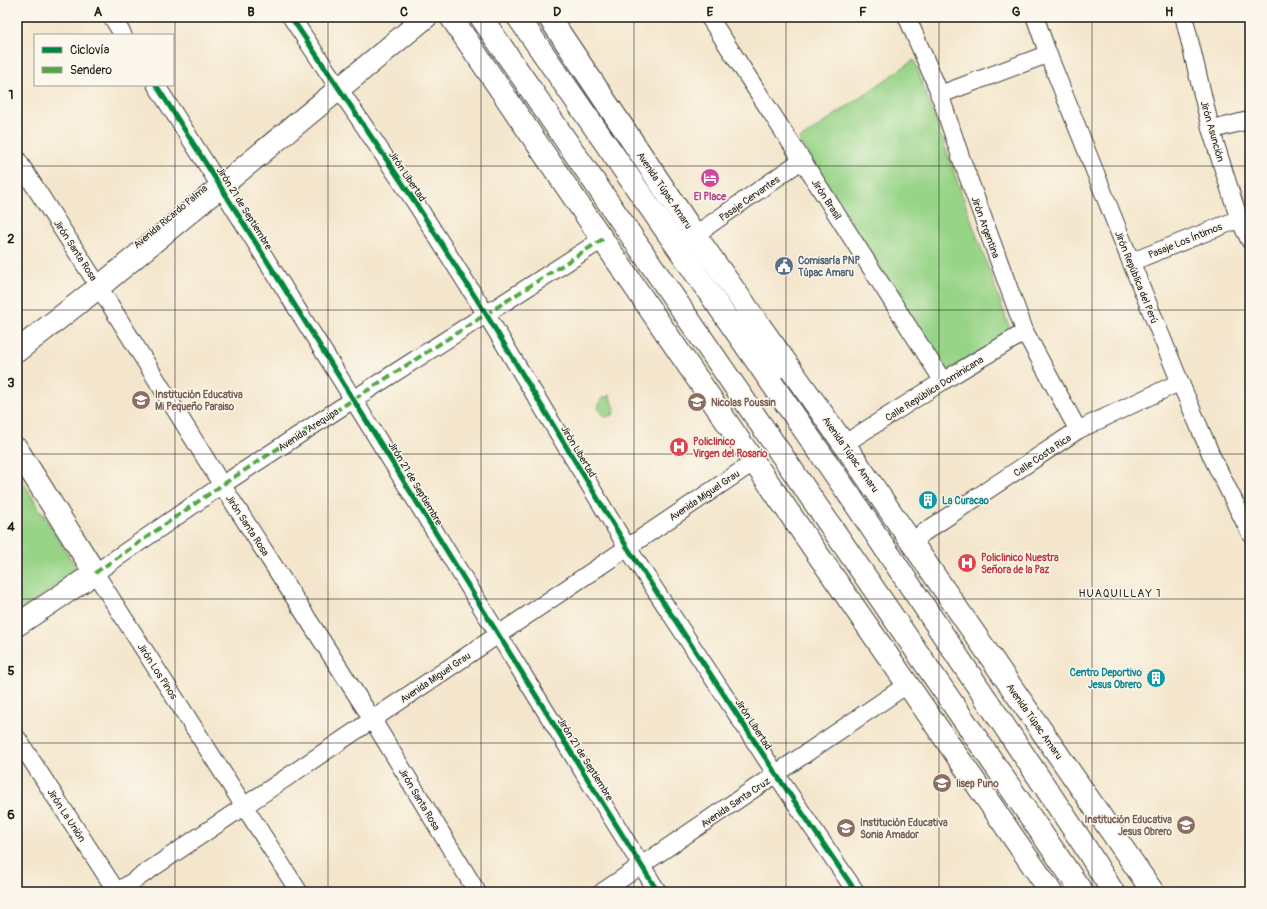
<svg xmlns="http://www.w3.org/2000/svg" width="1267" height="909" font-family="Pangolin,sans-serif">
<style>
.green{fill:#98d488;stroke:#5a7852}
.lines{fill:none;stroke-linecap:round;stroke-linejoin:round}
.street-casing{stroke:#3c3a36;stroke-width:19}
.secondary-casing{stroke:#3c3a36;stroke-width:24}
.highway-casing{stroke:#3c3a36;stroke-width:24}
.street{stroke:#fff;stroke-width:17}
.secondary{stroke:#fff;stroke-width:22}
.highway{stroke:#fff;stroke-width:22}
.quiet{stroke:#52a943;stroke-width:4;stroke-dasharray:8 4;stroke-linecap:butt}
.cycleway-casing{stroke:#fbf7ec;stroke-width:8}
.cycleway{stroke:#00873e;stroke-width:5}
.grid{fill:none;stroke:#1c1c1c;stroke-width:1;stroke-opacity:0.55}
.labels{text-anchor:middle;stroke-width:3;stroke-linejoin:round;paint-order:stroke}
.street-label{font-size:10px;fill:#1c1c1c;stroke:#fbf7ec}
.hotel-label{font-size:10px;font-weight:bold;fill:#b23c85;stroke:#fbf7ec}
.service-label{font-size:10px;font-weight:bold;fill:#4e5e75;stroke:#fbf7ec;text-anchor:start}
.education-label{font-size:10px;font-weight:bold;fill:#785e54;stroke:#fbf7ec;text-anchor:start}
.health-label{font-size:10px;font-weight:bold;fill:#be3a42;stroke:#fbf7ec;text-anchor:start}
.culture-label{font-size:10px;font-weight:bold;fill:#0d838f;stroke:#fbf7ec;text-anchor:start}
.neighbourhood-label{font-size:11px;letter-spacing:1px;fill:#1c1c1c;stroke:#fbf7ec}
.neatline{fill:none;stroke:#1c1c1c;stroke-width:1.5}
.grid-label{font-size:13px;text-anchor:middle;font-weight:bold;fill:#1c1c1c}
</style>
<rect width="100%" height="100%" fill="#fbf7ec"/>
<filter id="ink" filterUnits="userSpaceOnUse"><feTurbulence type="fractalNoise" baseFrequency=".025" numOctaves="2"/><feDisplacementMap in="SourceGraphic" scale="8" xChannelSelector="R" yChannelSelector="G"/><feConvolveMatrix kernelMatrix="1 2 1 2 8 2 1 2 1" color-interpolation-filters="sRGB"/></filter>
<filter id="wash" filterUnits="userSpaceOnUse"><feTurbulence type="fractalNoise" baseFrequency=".012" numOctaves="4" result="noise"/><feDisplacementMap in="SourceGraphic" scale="16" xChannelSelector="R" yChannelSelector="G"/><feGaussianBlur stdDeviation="0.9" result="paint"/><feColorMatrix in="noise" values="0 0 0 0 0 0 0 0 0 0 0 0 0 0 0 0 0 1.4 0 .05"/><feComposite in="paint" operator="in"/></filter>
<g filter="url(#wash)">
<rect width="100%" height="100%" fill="#f4e6cc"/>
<g class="green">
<polygon points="914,60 1012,335 946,371 799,140"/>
<polygon points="610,395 611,401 615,408 613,415 605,417 598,408 601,399"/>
<polygon points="17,472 78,571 17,613"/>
</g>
</g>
<g filter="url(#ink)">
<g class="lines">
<g class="street-casing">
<g id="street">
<polyline points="112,17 123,35"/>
<polyline points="291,17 415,202 486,314 627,547 776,774 856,892"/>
<polyline points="709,17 802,160 943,381"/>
<polyline points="907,17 938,89 961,158 1025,332 1078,430"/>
<polyline points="1035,17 1048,54 1131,262 1180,382 1212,457 1250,533"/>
<polyline points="1184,17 1211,130 1239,219 1250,241"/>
<path d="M156 85C327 352 490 624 658 892"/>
<polyline points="939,95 1048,54"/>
<polyline points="1211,130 1250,120"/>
<polyline points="17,159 99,287 222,485 372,719 477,892"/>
<polyline points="695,235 802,160"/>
<polyline points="1131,262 1239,219"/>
<polyline points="844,444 943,381 1025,332"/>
<polyline points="911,541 1078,430 1180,382"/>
<polyline points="17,738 117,892"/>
<polyline points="117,892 754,462"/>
<polyline points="299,892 95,573 222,485 354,399 603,239"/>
<polyline points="602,892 908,684"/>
</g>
</g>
<g class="secondary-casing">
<g id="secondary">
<polyline points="451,17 754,462 1051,892"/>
<polyline points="549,17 695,235 844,444 963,617 1153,892"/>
<polyline points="17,351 99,287 426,17"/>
<polyline points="17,449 95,573 17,625"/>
</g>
</g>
<g class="highway-casing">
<g id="highway">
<polyline points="481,17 1082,892"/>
<polyline points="518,17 850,496 1082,842 1113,892"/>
<polyline points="744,303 763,344 777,367"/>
</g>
</g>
<use href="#street" class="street"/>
<use href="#secondary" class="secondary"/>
<use href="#highway" class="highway"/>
<polyline class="quiet" points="95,573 222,485 354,399 603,239"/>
<g class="cycleway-casing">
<g id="cycleway">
<polyline points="291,17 415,202 486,314 627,547 776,774 856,892"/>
<path d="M156 85C327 352 490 624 658 892"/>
</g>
</g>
<use href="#cycleway" class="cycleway"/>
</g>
</g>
<path class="grid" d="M175 17V892M328 17V892M481 17V892M634 17V892M786 17V892M939 17V892M1092 17V892M17 166H1250M17 310H1250M17 454H1250M17 599H1250M17 743H1250"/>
<defs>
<g id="hotel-disc" transform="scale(1)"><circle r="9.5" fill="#d1479c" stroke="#fbf7ec"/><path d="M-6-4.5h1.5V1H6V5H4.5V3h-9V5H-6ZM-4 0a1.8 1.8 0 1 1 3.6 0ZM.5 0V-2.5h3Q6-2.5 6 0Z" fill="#fff"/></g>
<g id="civic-disc" transform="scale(1)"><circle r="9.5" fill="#5c6f8a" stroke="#fbf7ec"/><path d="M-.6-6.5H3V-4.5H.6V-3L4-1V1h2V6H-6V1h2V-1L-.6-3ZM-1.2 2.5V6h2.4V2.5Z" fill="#fff"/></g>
<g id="school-disc" transform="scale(1)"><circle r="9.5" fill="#8d6e63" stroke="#fbf7ec"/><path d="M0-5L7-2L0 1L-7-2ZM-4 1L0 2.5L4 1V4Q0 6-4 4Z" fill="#fff"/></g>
<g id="hospital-disc" transform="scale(1)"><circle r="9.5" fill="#e0444e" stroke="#fbf7ec"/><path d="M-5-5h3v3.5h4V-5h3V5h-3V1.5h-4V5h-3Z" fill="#fff"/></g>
<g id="building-disc" transform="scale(1)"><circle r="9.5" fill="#0f9aa8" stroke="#fbf7ec"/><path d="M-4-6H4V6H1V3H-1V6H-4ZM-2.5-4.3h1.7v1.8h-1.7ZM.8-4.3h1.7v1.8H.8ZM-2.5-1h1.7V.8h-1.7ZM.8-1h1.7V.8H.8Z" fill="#fff"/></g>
</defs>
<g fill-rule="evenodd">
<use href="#hotel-disc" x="710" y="178"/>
<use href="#civic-disc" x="784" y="266"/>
<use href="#school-disc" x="141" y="400"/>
<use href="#school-disc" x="697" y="402"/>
<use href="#hospital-disc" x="679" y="447"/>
<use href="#building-disc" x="928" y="500"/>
<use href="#hospital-disc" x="967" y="563"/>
<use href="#building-disc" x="1156" y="678"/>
<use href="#school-disc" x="942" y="783"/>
<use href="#school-disc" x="1186" y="825"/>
<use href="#school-disc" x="846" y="828"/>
</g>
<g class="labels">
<g class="street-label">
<text transform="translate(1213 131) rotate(74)" y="4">Jirón Asunción</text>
<text transform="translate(408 176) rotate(56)" y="4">Jirón Libertad</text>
<text transform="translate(665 190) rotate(56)" y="4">Avenida Túpac Amaru</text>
<text transform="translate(749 198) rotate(-35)" y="4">Pasaje Cervantes</text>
<text transform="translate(827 199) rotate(57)" y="4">Jirón Brasil</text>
<text transform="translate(245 208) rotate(58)" y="4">Jirón 21 de Septiembre</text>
<text transform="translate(170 216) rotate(-40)" y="4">Avenida Ricardo Palma</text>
<text transform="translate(986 227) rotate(70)" y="4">Jirón Argentina</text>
<text transform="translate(1185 240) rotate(-22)" y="4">Pasaje Los Íntimos</text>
<text transform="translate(76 250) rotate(57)" y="4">Jirón Santa Rosa</text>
<text transform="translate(1137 277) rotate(68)" y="4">Jirón República del Perú</text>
<text transform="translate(934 388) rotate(-32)" y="4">Calle República Dominicana</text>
<text transform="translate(308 429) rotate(-33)" y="4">Avenida Arequipa</text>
<text transform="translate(579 451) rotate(59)" y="4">Jirón Libertad</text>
<text transform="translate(851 454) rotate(55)" y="4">Avenida Túpac Amaru</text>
<text transform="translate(1042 455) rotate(-34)" y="4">Calle Costa Rica</text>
<text transform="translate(416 483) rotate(59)" y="4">Jirón 21 de Septiembre</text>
<text transform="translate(704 495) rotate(-34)" y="4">Avenida Miguel Grau</text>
<text transform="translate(248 525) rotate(57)" y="4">Jirón Santa Rosa</text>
<text transform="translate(158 671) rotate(57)" y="4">Jirón Los Pinos</text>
<text transform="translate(435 677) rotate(-34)" y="4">Avenida Miguel Grau</text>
<text transform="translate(1035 721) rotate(55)" y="4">Avenida Túpac Amaru</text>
<text transform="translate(754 724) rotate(57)" y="4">Jirón Libertad</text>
<text transform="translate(586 759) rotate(58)" y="4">Jirón 21 de Septiembre</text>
<text transform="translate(420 799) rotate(59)" y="4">Jirón Santa Rosa</text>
<text transform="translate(735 802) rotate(-34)" y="4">Avenida Santa Cruz</text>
<text transform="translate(67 815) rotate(57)" y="4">Jirón La Unión</text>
</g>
<g class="hotel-label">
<text x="710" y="200">El Place</text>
</g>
<g class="service-label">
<text x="798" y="264">Comisaría PNP<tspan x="798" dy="12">Túpac Amaru</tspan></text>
</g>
<g class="education-label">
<text x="155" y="398">Institución Educativa<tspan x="155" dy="12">Mi Pequeño Paraiso</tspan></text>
<text x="711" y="406">Nicolas Poussin</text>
<text x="956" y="787">Iisep Puno</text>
<text x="1172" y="823" text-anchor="end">Institución Educativa<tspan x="1172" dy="12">Jesus Obrero</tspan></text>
<text x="860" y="826">Institución Educativa<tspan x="860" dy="12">Sonia Amador</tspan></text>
</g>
<g class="health-label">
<text x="693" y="445">Policlinico<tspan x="693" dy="12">Virgen del Rosario</tspan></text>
<text x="981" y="561">Policlinico Nuestra<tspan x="981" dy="12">Señora de la Paz</tspan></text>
</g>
<g class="culture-label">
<text x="942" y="504">La Curacao</text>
<text x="1142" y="676" text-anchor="end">Centro Deportivo<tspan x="1142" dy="12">Jesus Obrero</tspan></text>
</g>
<g class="neighbourhood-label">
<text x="1120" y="597">HUAQUILLAY 1</text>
</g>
</g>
<rect width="1267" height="909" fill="none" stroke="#fbf7ec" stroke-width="44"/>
<rect x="34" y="34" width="140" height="52" fill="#fbf7ec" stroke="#a29f99"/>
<rect x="42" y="47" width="20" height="6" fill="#00873e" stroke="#a29f99"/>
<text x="70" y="54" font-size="12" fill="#1c1c1c">Ciclovía</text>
<rect x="42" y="67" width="20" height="6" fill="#52a943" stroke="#a29f99"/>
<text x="70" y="74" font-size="12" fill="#1c1c1c">Sendero</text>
<rect x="22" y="22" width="1223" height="865" class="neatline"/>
<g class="grid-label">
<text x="98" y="16">A</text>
<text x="251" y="16">B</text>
<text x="404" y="16">C</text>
<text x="557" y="16">D</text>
<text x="710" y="16">E</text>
<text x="863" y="16">F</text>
<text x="1016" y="16">G</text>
<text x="1169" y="16">H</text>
<text x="11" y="99">1</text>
<text x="11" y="243">2</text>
<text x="11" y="387">3</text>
<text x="11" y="531">4</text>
<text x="11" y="675">5</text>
<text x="11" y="819">6</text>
</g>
</svg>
